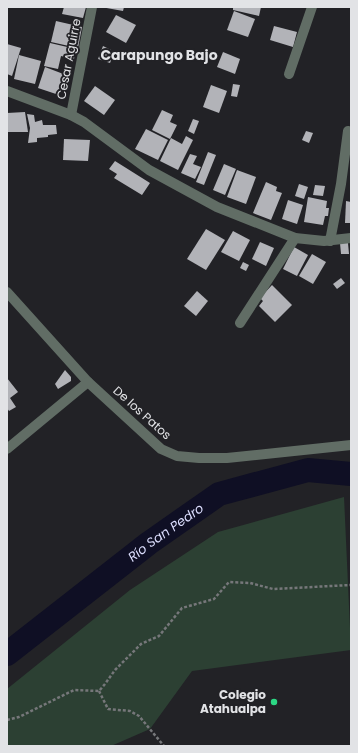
<svg xmlns="http://www.w3.org/2000/svg" width="358" height="753" font-family="Poppins,sans-serif">
<style>
.green{fill:#2c4033}
.lines{fill:none;stroke-linecap:round;stroke-linejoin:round}
.river{stroke:#0f0f24;stroke-width:24}
.building{fill:#b2b3b8}
.path{stroke:#76777a;stroke-width:2.5;stroke-dasharray:3 2;stroke-linecap:butt}
.minor{stroke:#616d65;stroke-width:10}
.poi-dot{fill:#2cd884;stroke:#222226;stroke-width:1.5}
.labels{text-anchor:middle;stroke-width:4;stroke-linejoin:round;paint-order:stroke}
.street-label{font-size:12px;fill:#e2e3e6;stroke:#222226}
.poi-label{font-size:12px;font-weight:bold;fill:#e2e3e6;stroke:#222226;text-anchor:end}
.water-label{font-size:13px;font-style:italic;fill:#dcdefe;stroke:#222226}
.quarter-label{font-size:14px;font-weight:bold;fill:#e2e3e6;stroke:#222226}
</style>
<rect width="100%" height="100%" fill="#222226"/>
<polygon class="green" points="344,497 351,650 192,671 150,729 111,746 7,746 7,689 130,590 218,532"/>
<g class="lines">
<path class="river" id="s1" d="M7 654 149 543 219 494 308 470 351 474"/>
</g>
<g class="building">
<polygon points="64,7 86,7 83,18 62,14"/>
<polygon points="101,7 124,7 123,11"/>
<polygon points="233,7 261,7 259,16 233,10"/>
<polygon points="234,11 255,19 248,37 227,30"/>
<polygon points="116,15 136,25 126,43 106,32"/>
<polygon points="56,21 82,27 78,48 51,42"/>
<polygon points="274,26 297,32 293,47 270,40"/>
<polygon points="50,43 76,49 74,59 61,56 58,69 44,66"/>
<polygon points="7,44 21,48 12,76 7,74"/>
<polygon points="103,46 111,50 108,57 112,58 110,63 98,59"/>
<polygon points="223,52 240,59 235,74 217,67"/>
<polygon points="19,55 41,61 35,84 14,79"/>
<polygon points="45,67 66,75 59,95 38,88"/>
<polygon points="233,84 240,85 237,97 231,96"/>
<polygon points="211,85 227,91 219,113 203,107"/>
<polygon points="95,86 115,100 104,115 84,101"/>
<polygon points="162,110 173,115 170,122 177,125 170,139 152,130"/>
<polygon points="25,112 28,132 8,132 7,113"/>
<polygon points="27,114 34,115 35,122 42,120 43,125 56,125 57,134 48,135 48,137 37,138 37,142 28,143 30,128"/>
<polygon points="193,119 199,121 194,134 188,131"/>
<polygon points="146,129 168,140 158,160 135,149"/>
<polygon points="306,131 313,133 309,143 302,140"/>
<polygon points="186,136 193,140 178,170 160,161 171,138 182,144"/>
<polygon points="64,139 90,140 88,161 63,160"/>
<polygon points="208,152 216,155 204,185 196,182"/>
<polygon points="190,154 197,156 193,164 201,167 195,179 181,173"/>
<polygon points="115,161 150,183 142,195 114,178 117,174 109,169"/>
<polygon points="224,164 236,169 225,195 213,190"/>
<polygon points="237,170 256,177 246,204 227,197"/>
<polygon points="266,182 277,187 276,191 282,193 271,220 253,213"/>
<polygon points="299,184 308,187 304,199 295,196"/>
<polygon points="315,185 325,186 323,196 313,195"/>
<polygon points="308,197 327,201 326,208 329,208 328,216 325,216 323,225 304,222"/>
<polygon points="288,200 303,205 297,224 282,219"/>
<polygon points="346,201 351,202 351,223 345,223"/>
<polygon points="206,229 225,240 206,270 187,259"/>
<polygon points="233,231 250,240 239,261 221,252"/>
<polygon points="260,242 274,248 266,266 252,259"/>
<polygon points="340,243 348,243 349,254 341,254"/>
<polygon points="294,247 308,255 297,276 283,269"/>
<polygon points="312,254 326,262 313,284 299,276"/>
<polygon points="243,262 249,265 246,271 240,268"/>
<polygon points="341,278 345,283 337,289 333,284"/>
<polygon points="272,285 292,305 275,322 259,306 263,301 260,298"/>
<polygon points="197,291 208,301 196,316 184,306"/>
<polygon points="65,370 71,377 71,381 58,389 55,384"/>
<polygon points="7,378 18,392 10,398 16,407 9,411 7,408"/>
</g>
<g class="lines">
<g class="path">
<polyline points="99,691 108,709 130,711 139,716 164,746"/>
<polyline points="7,720 19,717 74,690 99,691 105,684 115,670 141,644 159,636 182,608 214,599 229,582 250,583 273,589 351,585"/>
</g>
<g class="minor">
<polyline points="289,74 312,7"/>
<polyline points="7,91 71,115 84,122 149,170 217,207 295,238 324,241 351,238"/>
<polyline points="71,115 92,7"/>
<polyline points="330,241 341,184 348,131"/>
<polyline points="7,292 88,382 161,449 177,456 199,458 227,458 351,445"/>
<polyline points="240,323 295,238"/>
<polyline points="7,449 88,382"/>
</g>
</g>
<circle class="poi-dot" cx="274" cy="702" r="4"/>
<g class="labels">
<g class="street-label">
<text transform="translate(69 59) rotate(-79)" y="4">Cesar Aguirre</text>
<text transform="translate(142 413) rotate(42)" y="4">De los Patos</text>
</g>
<g class="poi-label">
<text x="266" y="699">Colegio<tspan x="266" dy="14">Atahualpa</tspan></text>
</g>
<g class="water-label">
<text dy="5" stroke="none"><textPath href="#s1" startOffset="200">Río San Pedro</textPath></text>
</g>
<g class="quarter-label">
<text x="159" y="60">Carapungo Bajo</text>
</g>
</g>
<rect width="358" height="753" fill="none" stroke="#e2e3e6" stroke-width="16"/>
</svg>
